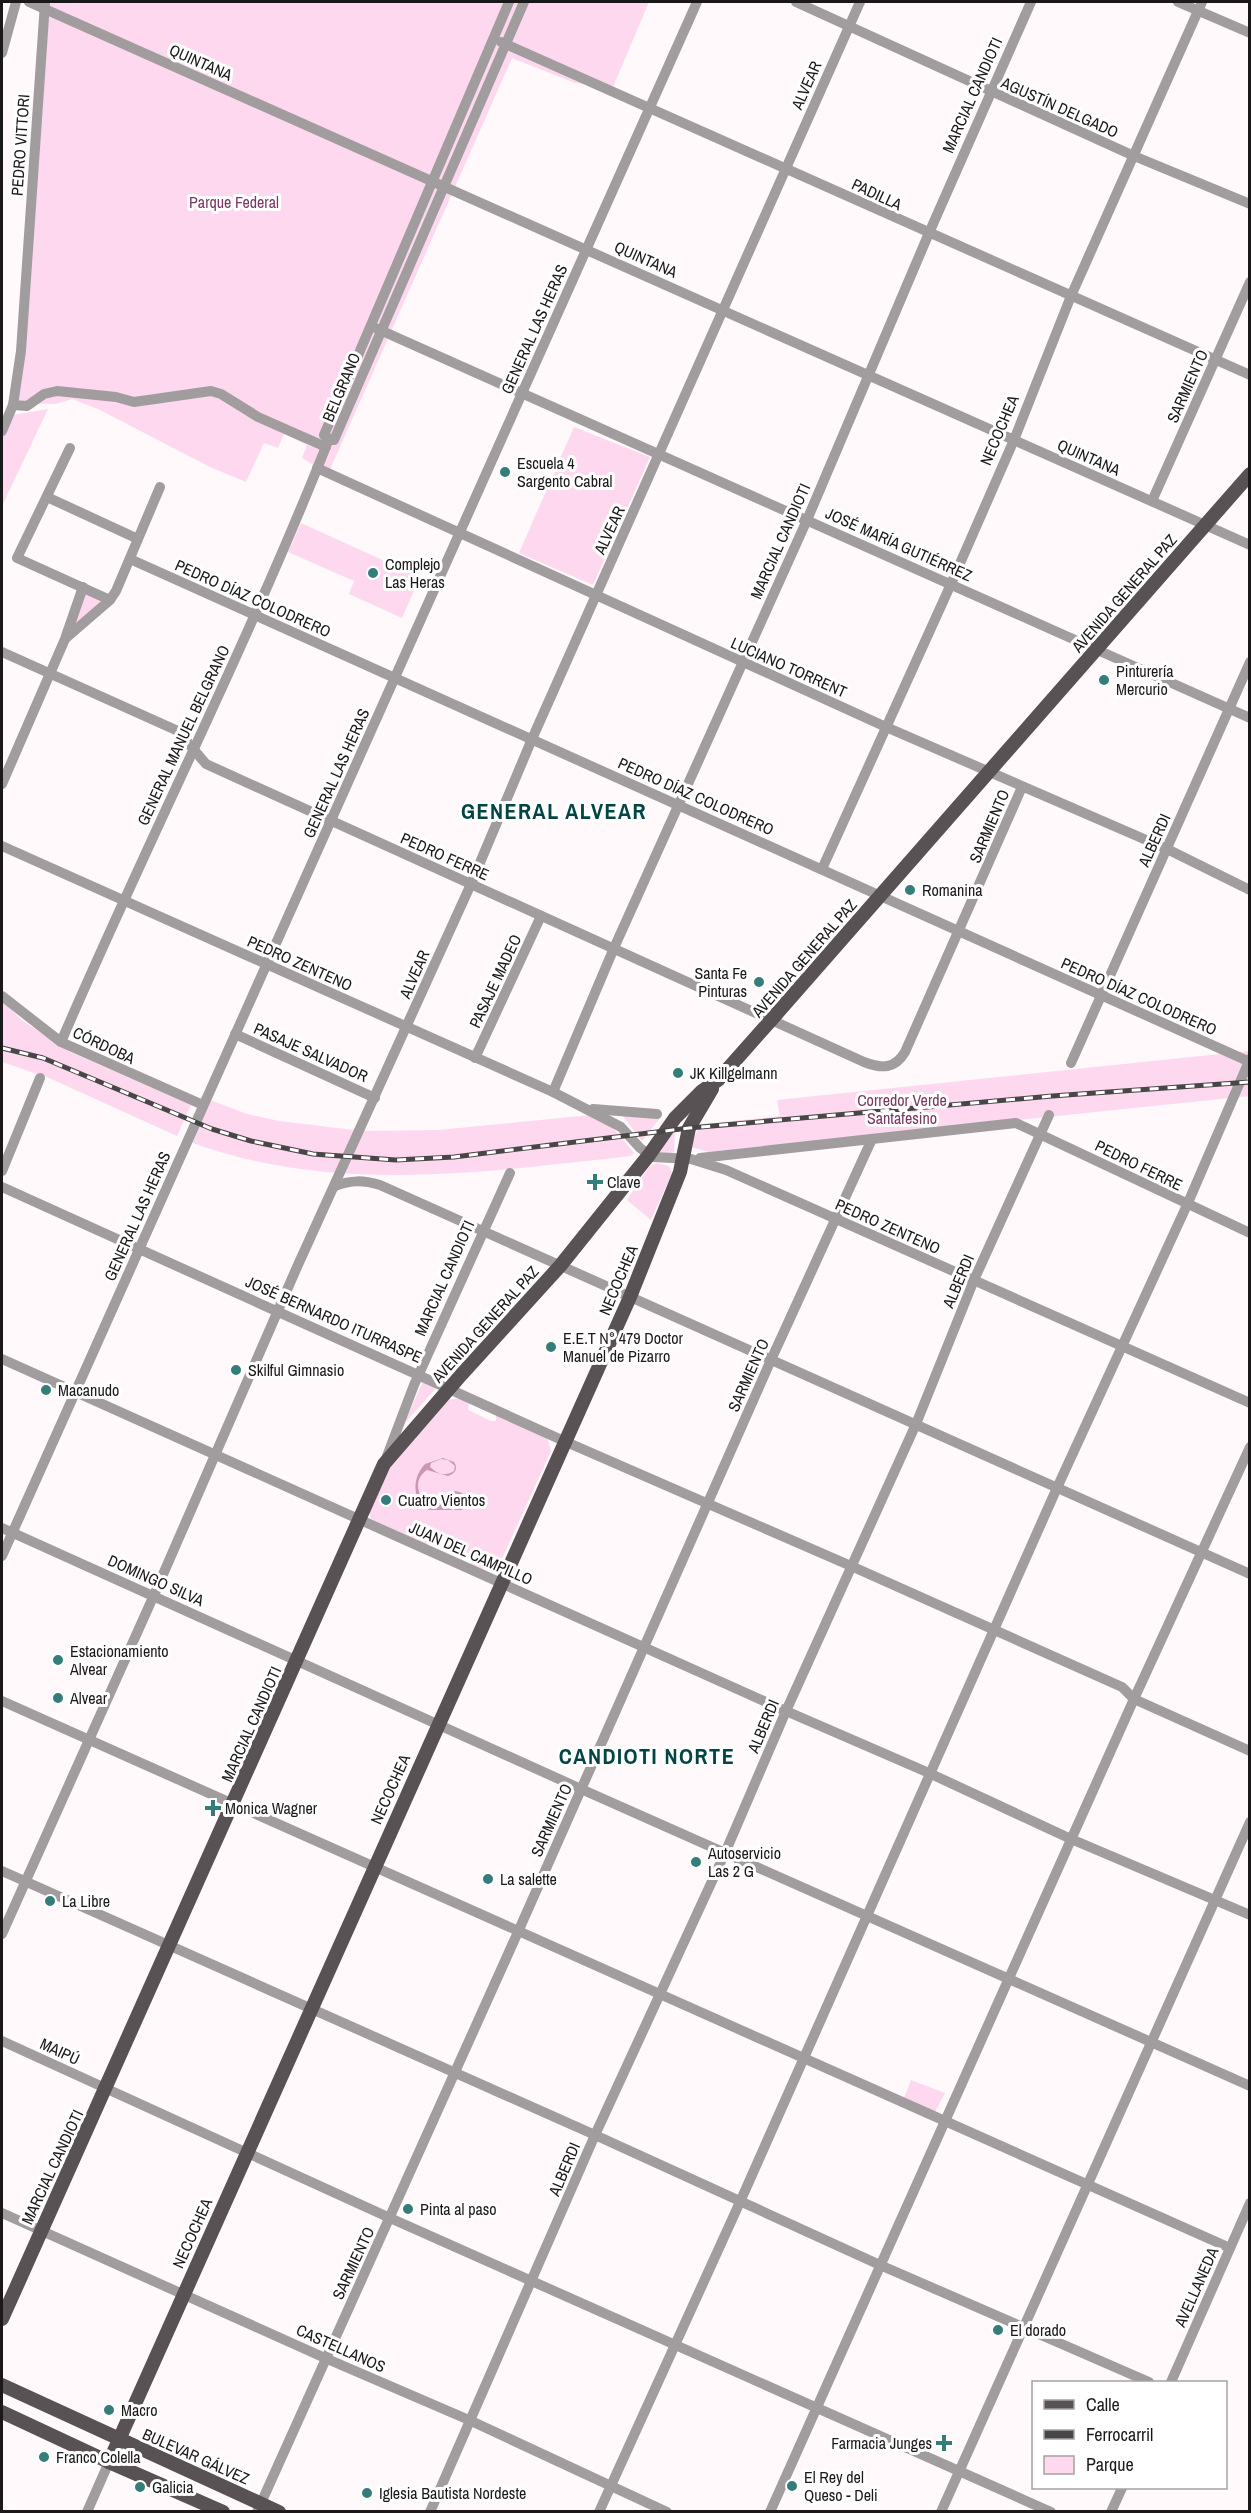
<svg xmlns="http://www.w3.org/2000/svg" width="1251" height="2513" font-family="'Archivo Narrow',sans-serif">
<style>
.green{fill:#fed8ee}
.water{fill:#cb97b5;fill-rule:evenodd}
.lines{fill:none;stroke-linecap:round;stroke-linejoin:round}
.minor{stroke:#a19d9f;stroke-width:10}
.major{stroke:#585255;stroke-width:14}
.rail-casing{stroke:#494647;stroke-width:5}
.rail{stroke:#fff;stroke-width:3;stroke-dasharray:9;stroke-linecap:butt}
.poi-dot{fill:#347d7a;stroke:#fff;stroke-width:2}
.labels{text-anchor:middle;stroke-width:6;stroke-linejoin:round;paint-order:stroke}
.street-label{font-size:16px;fill:#1b1819;stroke:#fff}
.park-label{font-size:16px;fill:#783861;stroke:#fff}
.poi-label{font-size:16px;fill:#1b1819;stroke:#fff;text-anchor:start}
.district-label{font-size:22px;font-weight:bold;letter-spacing:1.5px;fill:#024544;stroke:#fff}
</style>
<rect width="100%" height="100%" fill="#fff9fc"/>
<g class="green">
<polygon points="50,2 649,2 613,87 575,83 512,58 328,474 302,458 307,445 284,434 278,448 264,443 246,482 210,467 98,409 72,399 56,404 17,403"/>
<polygon points="48,409 2,506 2,439 13,415"/>
<polygon points="574,427 650,457 593,585 519,553"/>
<polygon points="301,523 420,577 402,618 349,594 354,581 288,552"/>
<polygon points="83,588 108,600 68,633"/>
<polygon points="2,1001 23,1021 68,1051 191,1105 177,1136 49,1078 2,1062"/>
<polygon points="1249,1051 1249,1096 709,1152 691,1147 697,1131 703,1124 780,1116 777,1100"/>
<path d="M210 1100 247 1114 279 1121 362 1131 438 1130 591 1115 615 1130 634 1153 631 1156C483 1172 334 1195 190 1142Z"/>
<polygon points="684,1114 675,1132 674,1152 670,1154 657,1153"/>
<polygon points="622,1115 661,1117 642,1141"/>
<polygon points="656,1163 669,1166 672,1173 651,1220 627,1200 649,1167"/>
<polygon points="423,1382 436,1388 403,1425"/>
<polygon points="463,1398 469,1401 468,1410 491,1421 496,1421 496,1413 547,1437 551,1451 501,1561 481,1570 471,1566 470,1554 430,1535 427,1536 428,1546 371,1519 368,1506 386,1466 445,1400"/>
<polygon points="911,2080 945,2093 935,2112 904,2098"/>
</g>
<g class="water">
<path d="M443 1458 454 1462C459 1469 454 1474 448 1476L427 1470C411 1481 421 1495 424 1508 412 1495 413 1477 425 1464ZM441 1459 448 1460 455 1466 454 1471C444 1477 438 1474 430 1467L431 1463Z"/>
<path d="M455 1491C462 1492 468 1495 468 1503L462 1510H428L429 1507 439 1506ZM454 1493 464 1496 466 1500 463 1507 453 1510 445 1506 447 1499Z"/>
</g>
<g class="lines">
<g class="minor">
<polyline points="29,2 1250,545"/>
<polyline points="509,2 324,435 329,439 334,440 524,2"/>
<polyline points="796,2 1134,156 1250,204"/>
<polyline points="1178,2 1250,33"/>
<polyline points="501,42 1250,375"/>
<polyline points="2,53 16,2"/>
<polyline points="371,326 1250,718"/>
<polyline points="13,405 27,406 44,394 57,391 116,397 134,402 211,391 221,394 258,417 326,447"/>
<polyline points="2,431 13,405 21,351 45,3"/>
<polyline points="70,448 17,558 110,600"/>
<polyline points="317,468 886,727 1167,849 1250,890"/>
<polyline points="47,497 138,539"/>
<polyline points="1152,501 1250,282"/>
<polyline points="130,559 1250,1062"/>
<polyline points="66,638 110,600 116,591 160,487"/>
<path d="M2 652 178 731 206 764 864 1062C882 1069 895 1069 905 1052L1022 787"/>
<polyline points="2,784 65,639 83,587"/>
<polyline points="2,846 553,1092 621,1127 640,1148 653,1157 691,1159 726,1170 1250,1403"/>
<polyline points="822,869 951,584 1014,440 1071,296 1202,2"/>
<polyline points="2,996 61,1042 203,1105"/>
<polyline points="235,1034 375,1098"/>
<path d="M61 1042C148 840 248 644 329 439"/>
<polyline points="475,1058 541,916"/>
<polyline points="1071,1063 1250,662"/>
<polyline points="553,1092 614,948 807,520 929,233 1031,2"/>
<polyline points="593,1109 657,1114"/>
<polyline points="700,1158 1016,1123 1250,1233"/>
<polyline points="2,1171 40,1078"/>
<path d="M335 1186C351 1180 363 1180 380 1185L1250 1574"/>
<polyline points="2,1187 564,1441 851,1566 1122,1687 1134,1699 1250,1751"/>
<polyline points="2,1359 786,1711 929,1773 1071,1839 1250,1915"/>
<polyline points="387,1456 414,1385 510,1173"/>
<polyline points="2,1528 581,1789 1250,2086"/>
<polyline points="2,1556 697,2"/>
<polyline points="2,1701 1230,2248"/>
<polyline points="2,1871 595,2135 880,2265 1149,2382"/>
<polyline points="2,1934 154,1595 297,1267 471,884 532,739 860,2"/>
<polyline points="2,2041 390,2218 1051,2512"/>
<polyline points="2,2213 325,2358 469,2420 667,2512"/>
<polyline points="1171,2382 1250,2203"/>
<polyline points="87,2512 109,2462"/>
<polyline points="257,2512 518,1932 771,1360 872,1139"/>
<polyline points="430,2512 595,2135 725,1853 786,1711 916,1424 974,1280 1049,1115"/>
<polyline points="599,2512 740,2202 1056,1490 1187,1205 1250,1059"/>
<polyline points="770,2512 1134,1699 1250,1447"/>
<polyline points="941,2512 1250,1822"/>
<polyline points="1111,2512 1122,2488"/>
</g>
<g class="major">
<polyline points="2,2319 384,1464 461,1375 560,1266 649,1155 675,1118 702,1091 718,1080 772,1019 1250,474"/>
<polyline points="2,2385 279,2512"/>
<polyline points="2,2412 109,2462 223,2512"/>
<polyline points="109,2462 630,1297 680,1172 689,1128 712,1089"/>
</g>
<g class="rail-casing">
<polyline id="rail" points="2,1048 43,1058 212,1129 251,1141 313,1154 396,1160 454,1157 689,1128 1052,1096 1250,1082"/>
</g>
<use href="#rail" class="rail"/>
</g>
<g class="poi-dot">
<circle cx="505" cy="472" r="6"/>
<circle cx="373" cy="573" r="6"/>
<circle cx="1104" cy="680" r="6"/>
<circle cx="910" cy="890" r="6"/>
<circle cx="759" cy="982" r="6"/>
<circle cx="678" cy="1073" r="6"/>
<path d="M592 1173h6v6h6v6h-6v6h-6v-6h-6v-6h6z"/>
<circle cx="551" cy="1347" r="6"/>
<circle cx="236" cy="1370" r="6"/>
<circle cx="46" cy="1390" r="6"/>
<circle cx="386" cy="1500" r="6"/>
<circle cx="58" cy="1660" r="6"/>
<circle cx="58" cy="1698" r="6"/>
<path d="M210 1799h6v6h6v6h-6v6h-6v-6h-6v-6h6z"/>
<circle cx="696" cy="1862" r="6"/>
<circle cx="488" cy="1879" r="6"/>
<circle cx="50" cy="1901" r="6"/>
<circle cx="408" cy="2209" r="6"/>
<circle cx="998" cy="2330" r="6"/>
<circle cx="109" cy="2410" r="6"/>
<path d="M941 2434h6v6h6v6h-6v6h-6v-6h-6v-6h6z"/>
<circle cx="44" cy="2457" r="6"/>
<circle cx="792" cy="2486" r="6"/>
<circle cx="140" cy="2487" r="6"/>
<circle cx="367" cy="2493" r="6"/>
</g>
<g class="labels">
<g class="street-label">
<text transform="translate(201 62) rotate(24)" y="6">QUINTANA</text>
<text transform="translate(806 85) rotate(-66)" y="6">ALVEAR</text>
<text transform="translate(972 95) rotate(-66)" y="6">MARCIAL CANDIOTI</text>
<text transform="translate(1060 107) rotate(24)" y="6">AGUSTÍN DELGADO</text>
<text transform="translate(20 145) rotate(-86)" y="6">PEDRO VITTORI</text>
<text transform="translate(877 194) rotate(25)" y="6">PADILLA</text>
<text transform="translate(646 259) rotate(24)" y="6">QUINTANA</text>
<text transform="translate(534 329) rotate(-66)" y="6">GENERAL LAS HERAS</text>
<text transform="translate(1187 386) rotate(-66)" y="6">SARMIENTO</text>
<text transform="translate(341 387) rotate(-67)" y="6">BELGRANO</text>
<text transform="translate(999 430) rotate(-67)" y="6">NECOCHEA</text>
<text transform="translate(1089 457) rotate(24)" y="6">QUINTANA</text>
<text transform="translate(609 530) rotate(-65)" y="6">ALVEAR</text>
<text transform="translate(780 541) rotate(-66)" y="6">MARCIAL CANDIOTI</text>
<text transform="translate(899 544) rotate(24)" y="6">JOSÉ MARÍA GUTIÉRREZ</text>
<text transform="translate(1124 593) rotate(-49)" y="6">AVENIDA GENERAL PAZ</text>
<text transform="translate(253 598) rotate(24)" y="6">PEDRO DÍAZ COLODRERO</text>
<text transform="translate(789 667) rotate(24)" y="6">LUCIANO TORRENT</text>
<text transform="translate(183 735) rotate(-65)" y="6">GENERAL MANUEL BELGRANO</text>
<text transform="translate(336 773) rotate(-66)" y="6">GENERAL LAS HERAS</text>
<text transform="translate(696 796) rotate(24)" y="6">PEDRO DÍAZ COLODRERO</text>
<text transform="translate(989 826) rotate(-67)" y="6">SARMIENTO</text>
<text transform="translate(1154 840) rotate(-66)" y="6">ALBERDI</text>
<text transform="translate(445 856) rotate(24)" y="6">PEDRO FERRE</text>
<text transform="translate(804 958) rotate(-49)" y="6">AVENIDA GENERAL PAZ</text>
<text transform="translate(300 963) rotate(24)" y="6">PEDRO ZENTENO</text>
<text transform="translate(414 974) rotate(-66)" y="6">ALVEAR</text>
<text transform="translate(495 981) rotate(-65)" y="6">PASAJE MADEO</text>
<text transform="translate(1139 996) rotate(24)" y="6">PEDRO DÍAZ COLODRERO</text>
<text transform="translate(104 1045) rotate(25)" y="6">CÓRDOBA</text>
<text transform="translate(311 1052) rotate(24)" y="6">PASAJE SALVADOR</text>
<text transform="translate(1139 1165) rotate(26)" y="6">PEDRO FERRE</text>
<text transform="translate(137 1216) rotate(-66)" y="6">GENERAL LAS HERAS</text>
<text transform="translate(888 1226) rotate(24)" y="6">PEDRO ZENTENO</text>
<text transform="translate(444 1278) rotate(-66)" y="6">MARCIAL CANDIOTI</text>
<text transform="translate(618 1280) rotate(-67)" y="6">NECOCHEA</text>
<text transform="translate(958 1281) rotate(-67)" y="6">ALBERDI</text>
<text transform="translate(334 1319) rotate(24)" y="6">JOSÉ BERNARDO ITURRASPE</text>
<text transform="translate(485 1324) rotate(-48)" y="6">AVENIDA GENERAL PAZ</text>
<text transform="translate(748 1375) rotate(-66)" y="6">SARMIENTO</text>
<text transform="translate(471 1553) rotate(24)" y="6">JUAN DEL CAMPILLO</text>
<text transform="translate(156 1580) rotate(24)" y="6">DOMINGO SILVA</text>
<text transform="translate(251 1724) rotate(-66)" y="6">MARCIAL CANDIOTI</text>
<text transform="translate(763 1726) rotate(-67)" y="6">ALBERDI</text>
<text transform="translate(390 1789) rotate(-66)" y="6">NECOCHEA</text>
<text transform="translate(551 1820) rotate(-66)" y="6">SARMIENTO</text>
<text transform="translate(60 2051) rotate(25)" y="6">MAIPÚ</text>
<text transform="translate(52 2167) rotate(-65)" y="6">MARCIAL CANDIOTI</text>
<text transform="translate(564 2169) rotate(-67)" y="6">ALBERDI</text>
<text transform="translate(192 2233) rotate(-66)" y="6">NECOCHEA</text>
<text transform="translate(353 2263) rotate(-65)" y="6">SARMIENTO</text>
<text transform="translate(1196 2287) rotate(-66)" y="6">AVELLANEDA</text>
<text transform="translate(341 2348) rotate(24)" y="6">CASTELLANOS</text>
<text transform="translate(196 2456) rotate(24)" y="6">BULEVAR GÁLVEZ</text>
</g>
<g class="park-label">
<text x="234" y="208">Parque Federal</text>
<text x="902" y="1106">Corredor Verde<tspan x="902" dy="18">Santafesino</tspan></text>
</g>
<g class="poi-label">
<text x="517" y="469">Escuela 4<tspan x="517" dy="18">Sargento Cabral</tspan></text>
<text x="385" y="570">Complejo<tspan x="385" dy="18">Las Heras</tspan></text>
<text x="1116" y="677">Pinturería<tspan x="1116" dy="18">Mercurio</tspan></text>
<text x="922" y="896">Romanina</text>
<text x="747" y="979" text-anchor="end">Santa Fe<tspan x="747" dy="18">Pinturas</tspan></text>
<text x="690" y="1079">JK Killgelmann</text>
<text x="607" y="1188">Clave</text>
<text x="563" y="1344">E.E.T N° 479 Doctor<tspan x="563" dy="18">Manuel de Pizarro</tspan></text>
<text x="248" y="1376">Skilful Gimnasio</text>
<text x="58" y="1396">Macanudo</text>
<text x="398" y="1506">Cuatro Vientos</text>
<text x="70" y="1657">Estacionamiento<tspan x="70" dy="18">Alvear</tspan></text>
<text x="70" y="1704">Alvear</text>
<text x="225" y="1814">Monica Wagner</text>
<text x="708" y="1859">Autoservicio<tspan x="708" dy="18">Las 2 G</tspan></text>
<text x="500" y="1885">La salette</text>
<text x="62" y="1907">La Libre</text>
<text x="420" y="2215">Pinta al paso</text>
<text x="1010" y="2336">El dorado</text>
<text x="121" y="2416">Macro</text>
<text x="932" y="2449" text-anchor="end">Farmacia Junges</text>
<text x="56" y="2463">Franco Colella</text>
<text x="804" y="2483">El Rey del<tspan x="804" dy="18">Queso - Deli</tspan></text>
<text x="152" y="2493">Galicia</text>
<text x="379" y="2499">Iglesia Bautista Nordeste</text>
</g>
<g class="district-label">
<text x="554" y="819">GENERAL ALVEAR</text>
<text x="647" y="1764">CANDIOTI NORTE</text>
</g>
</g>
<rect width="1251" height="2513" fill="none" stroke="#1b1819" stroke-width="6"/>
<rect x="1032" y="2381" width="195" height="108" fill="#ffffff" stroke="#a4a3a3" stroke-width="1.5"/>
<rect x="1044" y="2400" width="30" height="9" fill="#585255" stroke="#a4a3a3" stroke-width="1.5"/>
<text x="1086" y="2411" font-size="18" fill="#1b1819">Calle</text>
<rect x="1044" y="2430" width="30" height="9" fill="#494647" stroke="#a4a3a3" stroke-width="1.5"/>
<text x="1086" y="2441" font-size="18" fill="#1b1819">Ferrocarril</text>
<rect x="1044" y="2456" width="30" height="18" fill="#fed8ee" stroke="#a4a3a3" stroke-width="1.5"/>
<text x="1086" y="2471" font-size="18" fill="#1b1819">Parque</text>
</svg>
